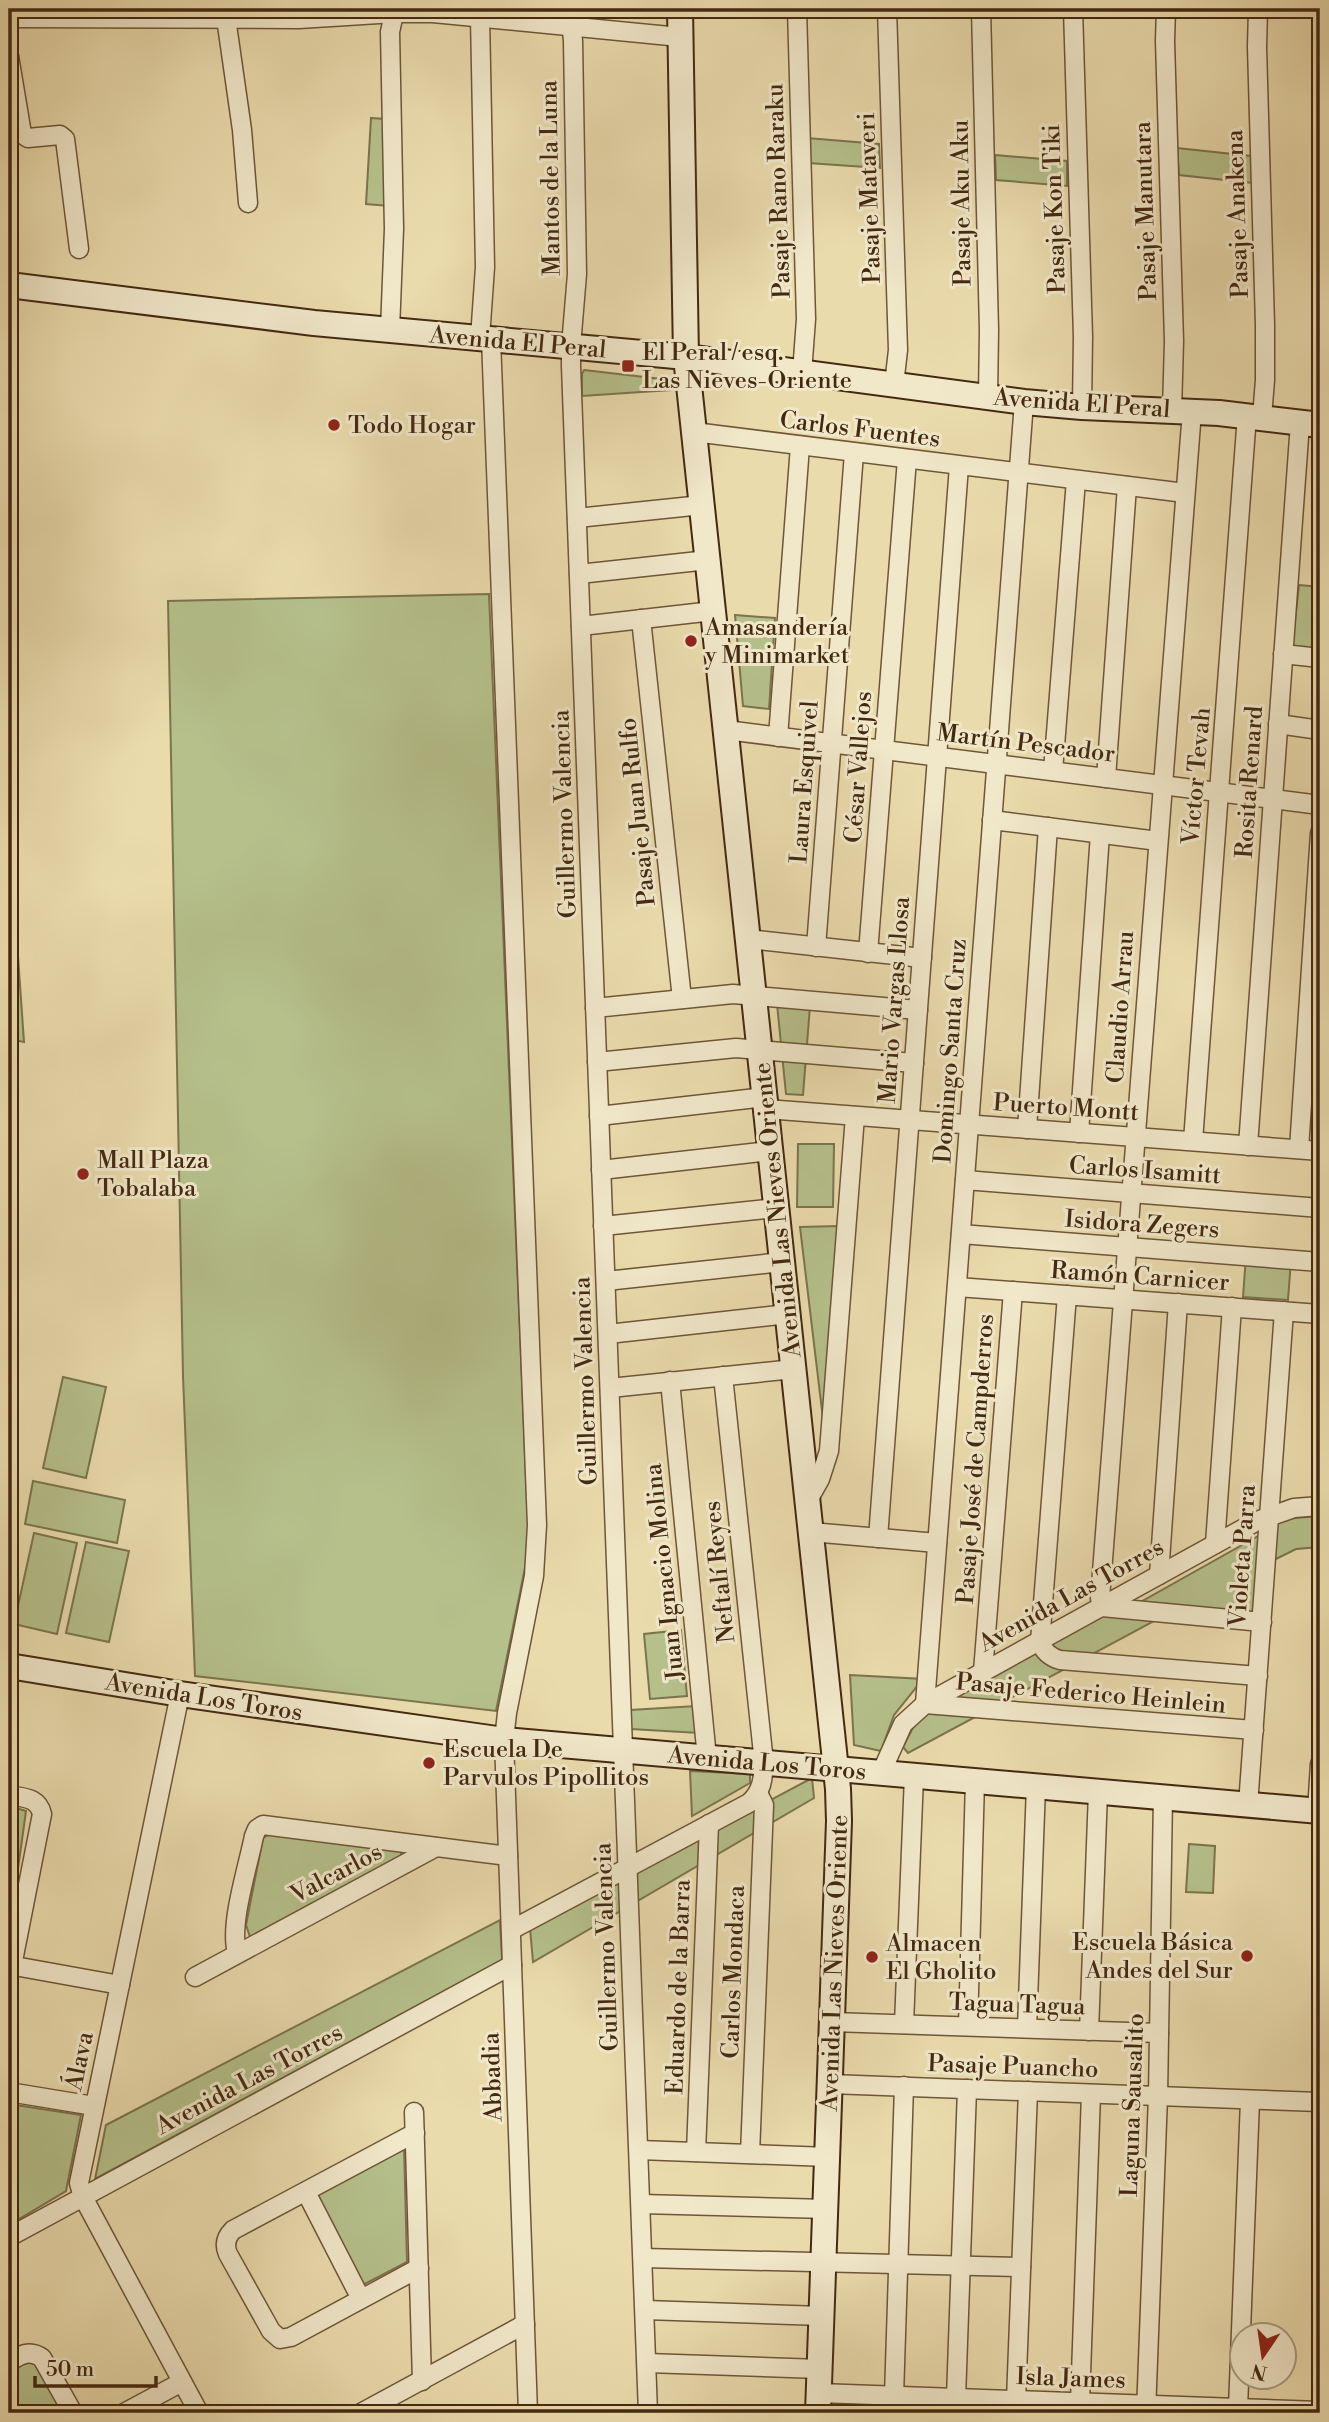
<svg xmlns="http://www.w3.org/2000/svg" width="1329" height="2422" font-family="'Libre Bodoni',serif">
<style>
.green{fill:#b5c08b;stroke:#7c744e;stroke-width:2}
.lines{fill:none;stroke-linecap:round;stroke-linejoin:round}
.street-casing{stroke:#6e5637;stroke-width:21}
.secondary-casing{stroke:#442910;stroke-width:28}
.street{stroke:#f1e8ca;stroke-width:18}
.secondary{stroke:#f1e8ca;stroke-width:24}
.poi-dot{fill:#8f2418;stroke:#f1e8ca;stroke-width:2.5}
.labels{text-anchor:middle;stroke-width:6;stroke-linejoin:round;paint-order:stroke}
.street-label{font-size:24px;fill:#442910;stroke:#f1e8ca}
.poi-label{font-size:24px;fill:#442910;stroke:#f1e8ca;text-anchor:start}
</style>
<rect width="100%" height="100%" fill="#eadbad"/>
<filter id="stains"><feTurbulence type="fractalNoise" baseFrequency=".00286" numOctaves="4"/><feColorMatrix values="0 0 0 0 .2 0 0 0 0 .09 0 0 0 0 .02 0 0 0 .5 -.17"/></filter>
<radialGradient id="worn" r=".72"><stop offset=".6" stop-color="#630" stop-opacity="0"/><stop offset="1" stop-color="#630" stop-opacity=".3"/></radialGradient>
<g class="green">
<polygon points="371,118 386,119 389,206 366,204"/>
<polygon points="807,138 879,144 880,168 808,163"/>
<polygon points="1177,148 1251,156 1252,183 1179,175"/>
<polygon points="995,155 1067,161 1067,186 996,180"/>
<polygon points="584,370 670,380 671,390 582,396 582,374"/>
<polygon points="1299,585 1320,587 1320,651 1292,648"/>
<polygon points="489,594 529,1548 496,1711 195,1676 183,1376 168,601"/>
<polygon points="735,615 775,618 769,709 743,706"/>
<polygon points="17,942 24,1042 9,1039 9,943"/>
<polygon points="777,1004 810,1006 803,1095 786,1094"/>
<polygon points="798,1144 834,1144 833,1207 797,1207"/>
<polygon points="838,1226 823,1419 800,1227"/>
<polygon points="1246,1256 1291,1260 1288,1300 1243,1297"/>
<polygon points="63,1377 106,1387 86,1478 43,1468"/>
<polygon points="33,1481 125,1500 117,1543 25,1524"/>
<polygon points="1320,1516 1320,1547 1296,1549 1274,1560 1277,1523 1283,1519"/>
<polygon points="34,1533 77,1543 57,1634 14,1624"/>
<polygon points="1260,1535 1255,1613 1137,1604"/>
<polygon points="86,1542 129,1551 109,1642 66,1633"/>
<polygon points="1102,1615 1156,1620 908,1753 903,1747 918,1718"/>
<polygon points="681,1630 687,1696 650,1699 644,1634"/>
<polygon points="850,1675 923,1679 894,1715 881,1751 854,1745"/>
<polygon points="696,1706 699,1733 631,1729 630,1710"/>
<polygon points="690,1771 750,1774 750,1783 692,1816"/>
<polygon points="812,1778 814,1798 533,1962 530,1928"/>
<polygon points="9,1806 26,1811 9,1934"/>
<polygon points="272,1833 400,1850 402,1857 250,1937 246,1925 263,1838"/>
<polygon points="1189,1844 1215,1846 1213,1893 1186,1892"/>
<polygon points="500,1920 502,1960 95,2179 106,2125"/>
<polygon points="9,2104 81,2115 66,2191 9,2225"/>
<polygon points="404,2146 407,2262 361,2286 315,2196"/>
<polygon points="26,2362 39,2365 65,2413 9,2413 9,2371"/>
</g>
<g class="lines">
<g class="street-casing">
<g id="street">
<polyline points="570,9 573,41 577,274 571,346 571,366 648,2413"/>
<polyline points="797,9 806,319 802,373"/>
<polyline points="887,9 898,350 894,385"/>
<polyline points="981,9 989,330 988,397"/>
<polyline points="1073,9 1083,337 1082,407"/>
<polyline points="1166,9 1165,41 1174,341 1172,411"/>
<polyline points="1258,9 1257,47 1265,325 1265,380 1262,417"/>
<polyline points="9,18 299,19 395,13 433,13 680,37"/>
<polyline points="226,18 242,130 248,203"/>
<polyline points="9,56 22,134 28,138 60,135 65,139 79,249"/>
<polyline points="390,330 394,229 390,32 395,9"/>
<polyline points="480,338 485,267 480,17"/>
<polyline points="491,339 537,1525 534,1576 507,1713 504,1740 528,2413"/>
<polyline points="1192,411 1100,1598 1102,1607 1262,1622"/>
<polyline points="694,432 1185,493"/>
<polyline points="577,518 702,505"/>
<polyline points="579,574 708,560"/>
<polyline points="641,619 682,999"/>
<polyline points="581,626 713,611"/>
<polyline points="1283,654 1320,658"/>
<polyline points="1278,724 1320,730"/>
<polyline points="726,730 1320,805"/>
<polyline points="778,737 800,446"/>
<polyline points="1053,771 1076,480"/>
<polyline points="1106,778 1127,486"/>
<polyline points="992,820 1158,841"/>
<polyline points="748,939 922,958"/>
<polyline points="816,947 854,453"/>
<polyline points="868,953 907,459"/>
<polyline points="595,1008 733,994 918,1010"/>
<polyline points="597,1062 736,1048 914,1063"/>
<polyline points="766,1109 1320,1151"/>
<polyline points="599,1116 765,1097"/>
<polyline points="1027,1129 1048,827"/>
<polyline points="1079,1133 1100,834"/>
<polyline points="1193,1141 1247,415"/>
<polyline points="1248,1146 1300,423"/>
<polyline points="1299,1149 1320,833"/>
<polyline points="601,1170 770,1151"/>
<polyline points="965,1180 1320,1208"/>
<polyline points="603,1226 776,1208"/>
<polyline points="961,1234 1320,1262"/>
<polyline points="606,1281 782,1262"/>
<polyline points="957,1287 1320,1314"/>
<path d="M1067 1295 1040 1642C1044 1652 1050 1657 1060 1660L1258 1676"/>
<polyline points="608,1334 788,1314"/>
<polyline points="670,1381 707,1758"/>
<polyline points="610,1388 794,1369"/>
<polyline points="807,1502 820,1479 829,1451 855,1116"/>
<polyline points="811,1532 937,1543"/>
<polyline points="878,1538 959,466"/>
<polyline points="1215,1544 1232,1307"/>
<polyline points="1159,1575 1178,1303"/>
<polyline points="983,1672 1013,1291"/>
<polyline points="180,1694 79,2183 83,2197 199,2413"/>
<polyline points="925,1704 1024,402"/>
<polyline points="925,1704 1254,1730"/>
<polyline points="881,1773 903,1724 925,1704 1257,1521 1294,1508 1320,1506"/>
<path d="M9 1795C24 1798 38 1797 42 1814L12 1966"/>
<polyline points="1248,1805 1284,1311"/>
<polyline points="1317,1811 1320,1764"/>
<path d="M511 1930 749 1803C762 1792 763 1779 764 1763L723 1376"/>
<path d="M237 1953C229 1924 248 1867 254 1836L257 1829 263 1825 508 1856"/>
<polyline points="9,1965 120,1985"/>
<polyline points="195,1977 436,1847"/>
<polyline points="832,2022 1159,2033"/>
<polyline points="904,2024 914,1776"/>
<polyline points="968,2026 975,1781"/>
<polyline points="1027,2028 1036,1786"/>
<polyline points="1089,2031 1098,1792"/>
<polyline points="830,2084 1320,2102"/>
<polyline points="9,2092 94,2106"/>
<polyline points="414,2112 422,2381"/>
<path d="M415 2133 233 2230C226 2237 224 2245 228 2254L271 2331 280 2339 291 2337 419 2268"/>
<polyline points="639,2150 828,2157"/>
<polyline points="696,2152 709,1824"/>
<polyline points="750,2154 764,1805 758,1793"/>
<polyline points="306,2192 361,2299"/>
<polyline points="641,2204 826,2209"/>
<polyline points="9,2237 512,1965"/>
<polyline points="643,2258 1021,2267"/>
<polyline points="645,2310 822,2316"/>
<path d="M9 2362C20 2355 30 2349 42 2358L73 2413"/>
<polyline points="647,2363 820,2369"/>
<polyline points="819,2393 1320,2411"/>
<polyline points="894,2396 904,2086"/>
<polyline points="956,2398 967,2089"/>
<polyline points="1016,2400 1028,2091"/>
<polyline points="1080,2402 1091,2094"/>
<polyline points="1238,2408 1250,2100"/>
<polyline points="124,2413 182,2382"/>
<polyline points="361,2413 525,2324"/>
<polyline points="1146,2413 1158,2096 1163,1797"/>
</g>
</g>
<g class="secondary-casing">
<g id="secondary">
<polyline points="680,9 686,357 838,1789 839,1821 818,2413"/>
<polyline points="9,285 314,323 686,357 1024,402 1082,407 1219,413 1320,425"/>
<polyline points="9,1666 180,1694 504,1740 1320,1811"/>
</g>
</g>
<use href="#street" class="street"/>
<use href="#secondary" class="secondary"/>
</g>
<g class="poi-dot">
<rect x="621" y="359" width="14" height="14" rx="3.5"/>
<circle cx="334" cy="425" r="7"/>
<circle cx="691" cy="641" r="7"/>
<circle cx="83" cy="1174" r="7"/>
<circle cx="429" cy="1763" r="7"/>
<circle cx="1247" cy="1956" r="7"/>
<circle cx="872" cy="1957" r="7"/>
</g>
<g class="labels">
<g class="street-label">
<text transform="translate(550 178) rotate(-91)" y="8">Mantos de la Luna</text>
<text transform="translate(778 191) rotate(-92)" y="8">Pasaje Rano Raraku</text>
<text transform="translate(869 198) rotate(-92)" y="8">Pasaje Mataveri</text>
<text transform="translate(961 203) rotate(-91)" y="8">Pasaje Aku Aku</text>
<text transform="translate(1054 209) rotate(-92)" y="8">Pasaje Kon Tiki</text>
<text transform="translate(1145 211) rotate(-92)" y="8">Pasaje Manutara</text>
<text transform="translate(1237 214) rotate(-92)" y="8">Pasaje Anakena</text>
<text transform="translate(518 342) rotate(5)" y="8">Avenida El Peral</text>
<text transform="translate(1082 403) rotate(4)" y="8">Avenida El Peral</text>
<text transform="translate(860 429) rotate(7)" y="8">Carlos Fuentes</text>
<text transform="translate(1026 743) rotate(7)" y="8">Martín Pescador</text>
<text transform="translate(858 767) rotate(-86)" y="8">César Vallejos</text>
<text transform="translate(1196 776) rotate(-85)" y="8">Víctor Tevah</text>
<text transform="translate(804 782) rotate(-86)" y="8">Laura Esquivel</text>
<text transform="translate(1249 782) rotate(-86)" y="8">Rosita Renard</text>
<text transform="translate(637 812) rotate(-96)" y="8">Pasaje Juan Rulfo</text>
<text transform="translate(564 814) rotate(-92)" y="8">Guillermo Valencia</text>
<text transform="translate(894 1000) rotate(-86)" y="8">Mario Vargas Llosa</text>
<text transform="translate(1120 1007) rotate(-86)" y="8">Claudio Arrau</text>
<text transform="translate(950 1051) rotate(-86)" y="8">Domingo Santa Cruz</text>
<text transform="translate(1066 1107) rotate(4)" y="8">Puerto Montt</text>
<text transform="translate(1145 1170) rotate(4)" y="8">Carlos Isamitt</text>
<text transform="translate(777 1210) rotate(-96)" y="8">Avenida Las Nieves Oriente</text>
<text transform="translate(1142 1224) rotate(4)" y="8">Isidora Zegers</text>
<text transform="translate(1140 1276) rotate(4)" y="8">Ramón Carnicer</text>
<text transform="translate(585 1381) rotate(-92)" y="8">Guillermo Valencia</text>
<text transform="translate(975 1459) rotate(-86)" y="8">Pasaje José de Campderros</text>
<text transform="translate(1242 1556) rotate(-86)" y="8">Violeta Parra</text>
<text transform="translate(664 1572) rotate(-96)" y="8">Juan Ignacio Molina</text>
<text transform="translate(719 1572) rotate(-96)" y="8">Neftalí Reyes</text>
<text transform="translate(1071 1595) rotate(-29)" y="8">Avenida Las Torres</text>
<text transform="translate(1091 1693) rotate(5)" y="8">Pasaje Federico Heinlein</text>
<text transform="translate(204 1697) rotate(9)" y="8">Avenida Los Toros</text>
<text transform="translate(767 1763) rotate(5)" y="8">Avenida Los Toros</text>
<text transform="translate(336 1873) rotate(-28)" y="8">Valcarlos</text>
<text transform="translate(606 1947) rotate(-92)" y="8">Guillermo Valencia</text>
<text transform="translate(834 1963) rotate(-88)" y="8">Avenida Las Nieves Oriente</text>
<text transform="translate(733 1972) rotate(-88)" y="8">Carlos Mondaca</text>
<text transform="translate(678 1987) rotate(-88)" y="8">Eduardo de la Barra</text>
<text transform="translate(1017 2004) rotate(2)" y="8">Tagua Tagua</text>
<text transform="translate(79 2061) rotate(-78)" y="8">Álava</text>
<text transform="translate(1013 2066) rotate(2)" y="8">Pasaje Puancho</text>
<text transform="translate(492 2077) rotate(-92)" y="8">Abbadia</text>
<text transform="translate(249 2079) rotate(-28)" y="8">Avenida Las Torres</text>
<text transform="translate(1132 2105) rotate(-88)" y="8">Laguna Sausalito</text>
<text transform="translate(1071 2378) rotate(2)" y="8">Isla James</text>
</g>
<g class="poi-label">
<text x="642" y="360">El Peral / esq.<tspan x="642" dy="28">Las Nieves-Oriente</tspan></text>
<text x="348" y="433">Todo Hogar</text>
<text x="705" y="635">Amasandería<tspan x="705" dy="28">y Minimarket</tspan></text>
<text x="97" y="1168">Mall Plaza<tspan x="97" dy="28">Tobalaba</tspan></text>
<text x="443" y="1757">Escuela De<tspan x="443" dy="28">Parvulos Pipollitos</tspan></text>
<text x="1233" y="1950" text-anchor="end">Escuela Básica<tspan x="1233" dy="28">Andes del Sur</tspan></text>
<text x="886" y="1951">Almacen<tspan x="886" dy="28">El Gholito</tspan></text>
</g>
</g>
<rect width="1329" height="2422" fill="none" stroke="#eadbad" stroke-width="35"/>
<rect x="10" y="10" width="1308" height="2401" fill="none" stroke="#442910" stroke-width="3.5"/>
<rect x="18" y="18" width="1294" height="2387" fill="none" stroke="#442910" stroke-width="2"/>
<g transform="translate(1263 2356) rotate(193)"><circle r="33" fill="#f1e8ca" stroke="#ac9c80" stroke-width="2"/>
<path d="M0-5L12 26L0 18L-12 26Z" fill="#8f2418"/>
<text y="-10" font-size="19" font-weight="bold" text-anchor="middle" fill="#442910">N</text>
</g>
<path d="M35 2376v10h121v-10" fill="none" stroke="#442910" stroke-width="3.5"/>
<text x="46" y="2376" font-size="21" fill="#442910" stroke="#f1e8ca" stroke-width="5" paint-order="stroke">50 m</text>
<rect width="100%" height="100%" filter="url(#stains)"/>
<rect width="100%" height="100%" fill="url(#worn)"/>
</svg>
